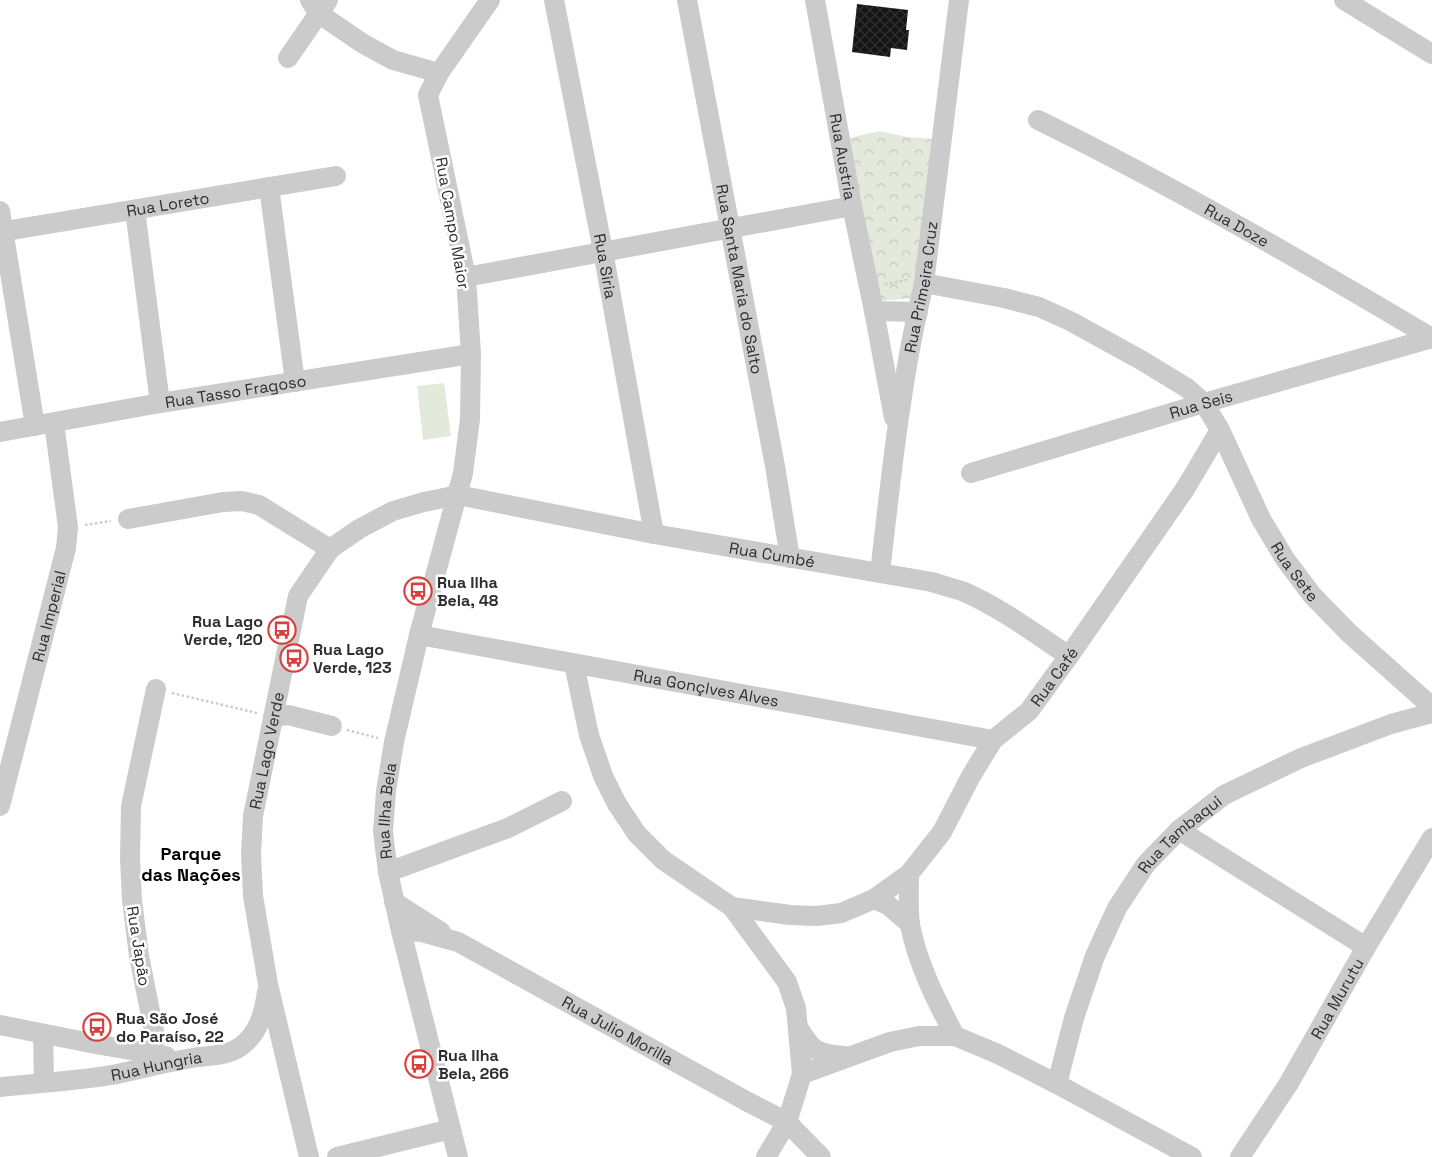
<svg xmlns="http://www.w3.org/2000/svg" width="1432" height="1157" font-family="'Space Grotesk',sans-serif">
<style>
.forest{fill:url(#forest-crowns)}
.garden{fill:#e3eadc}
.building{fill:url(#building-cross-hatch)}
.lines{fill:none;stroke-linecap:round;stroke-linejoin:round}
.path{stroke:#cbcbcb;stroke-width:2.5;stroke-dasharray:2.5 2.5;stroke-linecap:butt}
.minor{stroke:#cbcbcb;stroke-width:20}
.labels{text-anchor:middle;stroke-width:5;stroke-linejoin:round;paint-order:stroke}
.street-label{font-size:16px;fill:#2e2e2e;stroke:#fff}
.poi-label{font-size:16px;font-weight:bold;fill:#2e2e2e;stroke:#fff;text-anchor:start}
.neighbourhood-label{font-size:18px;font-weight:bold;fill:#000;stroke:#fff}
</style>
<defs>
<pattern id="forest-crowns" width="20" height="18" patternUnits="userSpaceOnUse" patternTransform="scale(1.25)"><rect width="20" height="18" fill="#e3eadc"/><path d="M2 6a3 3 0 1 1 6 0M12 15a3 3 0 1 1 6 0" fill="none" stroke="#c3c9bd"/></pattern>
<pattern id="building-cross-hatch" width="8" height="8" patternUnits="userSpaceOnUse" patternTransform="scale(1.25)"><rect width="8" height="8" fill="#151515"/><path d="M0 0l8 8M0 8l8-8" fill="none" stroke="#2f2f2f"/></pattern>
</defs>
<rect width="100%" height="100%" fill="#fff"/>
<polygon class="forest" points="879,131 908,137 934,139 915,298 877,301 849,138"/>
<polygon class="garden" points="444,383 451,436 423,440 417,386"/>
<polygon class="building" points="857,4 908,10 906,30 909,30 907,50 891,48 890,57 852,52"/>
<g class="lines">
<g class="path">
<polyline points="885,284 907,280"/>
<polyline points="85,525 111,521"/>
<polyline points="172,693 257,713"/>
<polyline points="347,730 378,738"/>
</g>
<g class="minor">
<polyline points="310,0 318,13 362,43 393,60 439,73"/>
<path id="s1" d="M554 0 603 251 654 534"/>
<path id="s2" d="M687 0 775 466 790 558"/>
<path id="s3" d="M815 0 852 206 874 311 894 418"/>
<polyline points="1344,0 1432,54"/>
<polyline points="288,58 328,0"/>
<path id="s4" d="M1038 120C1173 186 1302 261 1432 338"/>
<polyline points="269,187 295,382"/>
<polyline points="135,210 160,403"/>
<polyline points="0,211 35,426"/>
<path id="s5" d="M0 232 336 176"/>
<polyline points="466,277 852,206"/>
<path id="s6" d="M924 283 1004 298 1039 307 1070 321 1141 360 1187 388 1204 403 1220 430 1261 519 1285 559 1312 595 1349 633 1432 707"/>
<polyline points="874,311 918,312"/>
<path id="s7" d="M0 432 160 403 471 354"/>
<path id="s8" d="M971 473 1204 403 1432 338"/>
<polyline points="128,519 223,502 242,501 259,505 330,549"/>
<path id="s9" d="M880 573C891 476 901 378 924 283L959 0"/>
<path id="s10" d="M419 635 993 740"/>
<polyline points="574,664 589,735 603,776 617,804 637,834 663,860 732,907 787,982 796,1008 802,1074 787,1122 766,1157"/>
<polyline points="273,717 288,715 332,726"/>
<path id="s11" d="M0 806 66 548 68 527 54 423"/>
<polyline points="1179,830 1366,947"/>
<polyline points="388,872 508,828 562,801"/>
<path d="M909 874C909 891 908 909 910 925 918 965 936 1000 955 1036"/>
<polyline points="874,899 888,905 910,924"/>
<polyline points="394,902 441,932"/>
<path id="s12" d="M732 907 790 915 817 916 841 913 874 899 909 874 942 832 971 776 993 740 1029 711 1069 656 1185 489 1220 430"/>
<path id="s13" d="M401 931 422 932 458 942 748 1102 787 1122 821 1157"/>
<polyline points="0,1025 101,1045 166,1056"/>
<path d="M798 1027C812 1051 817 1054 845 1056"/>
<polyline points="43,1034 44,1082"/>
<polyline points="153,1055 155,1036 139,956 132,900 130,858 131,806 156,689"/>
<polyline points="802,1074 890,1042 919,1036 955,1036 998,1054 1057,1084 1192,1157"/>
<path id="s14" d="M1057 1084 1074 1018 1095 956 1117 908 1146 864 1179 830 1224 795 1301 758 1391 724 1432 713"/>
<path id="s15" d="M0 1087C39 1083 79 1081 117 1074 142 1069 167 1062 192 1058 210 1055 230 1057 245 1043 260 1029 264 1012 267 992"/>
<path id="s16" d="M309 1157 268 984 253 896 251 854 253 816 298 596 330 549 359 529 393 511 424 502 458 495 654 534 932 582C941 585 952 588 962 591 998 606 1037 635 1069 656"/>
<polyline points="337,1157 451,1129"/>
<path id="s17" d="M458 1157 401 931 388 872 383 832 386 791 394 742 419 635 463 473 470 419 471 354 466 277 428 95 439 73 490 0"/>
<path id="s18" d="M1240 1157 1289 1083 1366 947 1432 838"/>
</g>
</g>
<defs>
<g id="bus-ring" transform="scale(1.4375)"><circle r="9.5" fill="#fff" stroke="#d6403f" stroke-width="1.5"/><path d="M-5-6H5V4H4V6H2V4H-2V6H-4V4H-5ZM-3.5-4V0h7V-4ZM-3.5 1.2v1.5H-2V1.2ZM2 1.2v1.5H3.5V1.2Z" fill="#d6403f"/></g>
</defs>
<g fill-rule="evenodd">
<use href="#bus-ring" x="418" y="591"/>
<use href="#bus-ring" x="282" y="630"/>
<use href="#bus-ring" x="294" y="658"/>
<use href="#bus-ring" x="97" y="1027"/>
<use href="#bus-ring" x="419" y="1064"/>
</g>
<g class="labels">
<g class="street-label">
<text dy="6" stroke="none"><textPath href="#s3" startOffset="159">Rua Austria</textPath></text>
<text dy="6" stroke="none"><textPath href="#s5" startOffset="170">Rua Loreto</textPath></text>
<text transform="translate(453 223) rotate(80)" y="6">Rua Campo Maior</text>
<text dy="6" stroke="none"><textPath href="#s4" startOffset="225">Rua Doze</textPath></text>
<text dy="6" stroke="none"><textPath href="#s1" startOffset="271">Rua Siria</textPath></text>
<text dy="6" stroke="none"><textPath href="#s2" startOffset="284">Rua Santa Maria do Salto</textPath></text>
<text dy="6" stroke="none"><textPath href="#s9" startOffset="289">Rua Primeira Cruz</textPath></text>
<text dy="6" stroke="none"><textPath href="#s7" startOffset="239">Rua Tasso Fragoso</textPath></text>
<text dy="6" stroke="none"><textPath href="#s8" startOffset="240">Rua Seis</textPath></text>
<text dy="6" stroke="none"><textPath href="#s16" startOffset="1089">Rua Cumbé</textPath></text>
<text dy="6" stroke="none"><textPath href="#s6" startOffset="501">Rua Sete</textPath></text>
<text dy="6" stroke="none"><textPath href="#s11" startOffset="196">Rua Imperial</textPath></text>
<text dy="6" stroke="none"><textPath href="#s12" startOffset="436">Rua Café</textPath></text>
<text dy="6" stroke="none"><textPath href="#s10" startOffset="292">Rua Gonçlves Alves</textPath></text>
<text dy="6" stroke="none"><textPath href="#s16" startOffset="414">Rua Lago Verde</textPath></text>
<text dy="6" stroke="none"><textPath href="#s17" startOffset="355">Rua Ilha Bela</textPath></text>
<text dy="6" stroke="none"><textPath href="#s14" startOffset="284">Rua Tambaqui</textPath></text>
<text transform="translate(139 946) rotate(81)" y="6">Rua Japão</text>
<text dy="6" stroke="none"><textPath href="#s18" startOffset="186">Rua Murutu</textPath></text>
<text dy="6" stroke="none"><textPath href="#s13" startOffset="241">Rua Julio Morilla</textPath></text>
<text dy="6" stroke="none"><textPath href="#s15" startOffset="158">Rua Hungria</textPath></text>
</g>
<g class="poi-label">
<text x="437" y="588">Rua Ilha<tspan x="437" dy="18">Bela, 48</tspan></text>
<text x="263" y="627" text-anchor="end">Rua Lago<tspan x="263" dy="18">Verde, 120</tspan></text>
<text x="313" y="655">Rua Lago<tspan x="313" dy="18">Verde, 123</tspan></text>
<text x="116" y="1024">Rua São José<tspan x="116" dy="18">do Paraíso, 22</tspan></text>
<text x="438" y="1061">Rua Ilha<tspan x="438" dy="18">Bela, 266</tspan></text>
</g>
<g class="neighbourhood-label">
<text x="191" y="860">Parque<tspan x="191" dy="21">das Nações</tspan></text>
</g>
</g>
</svg>
